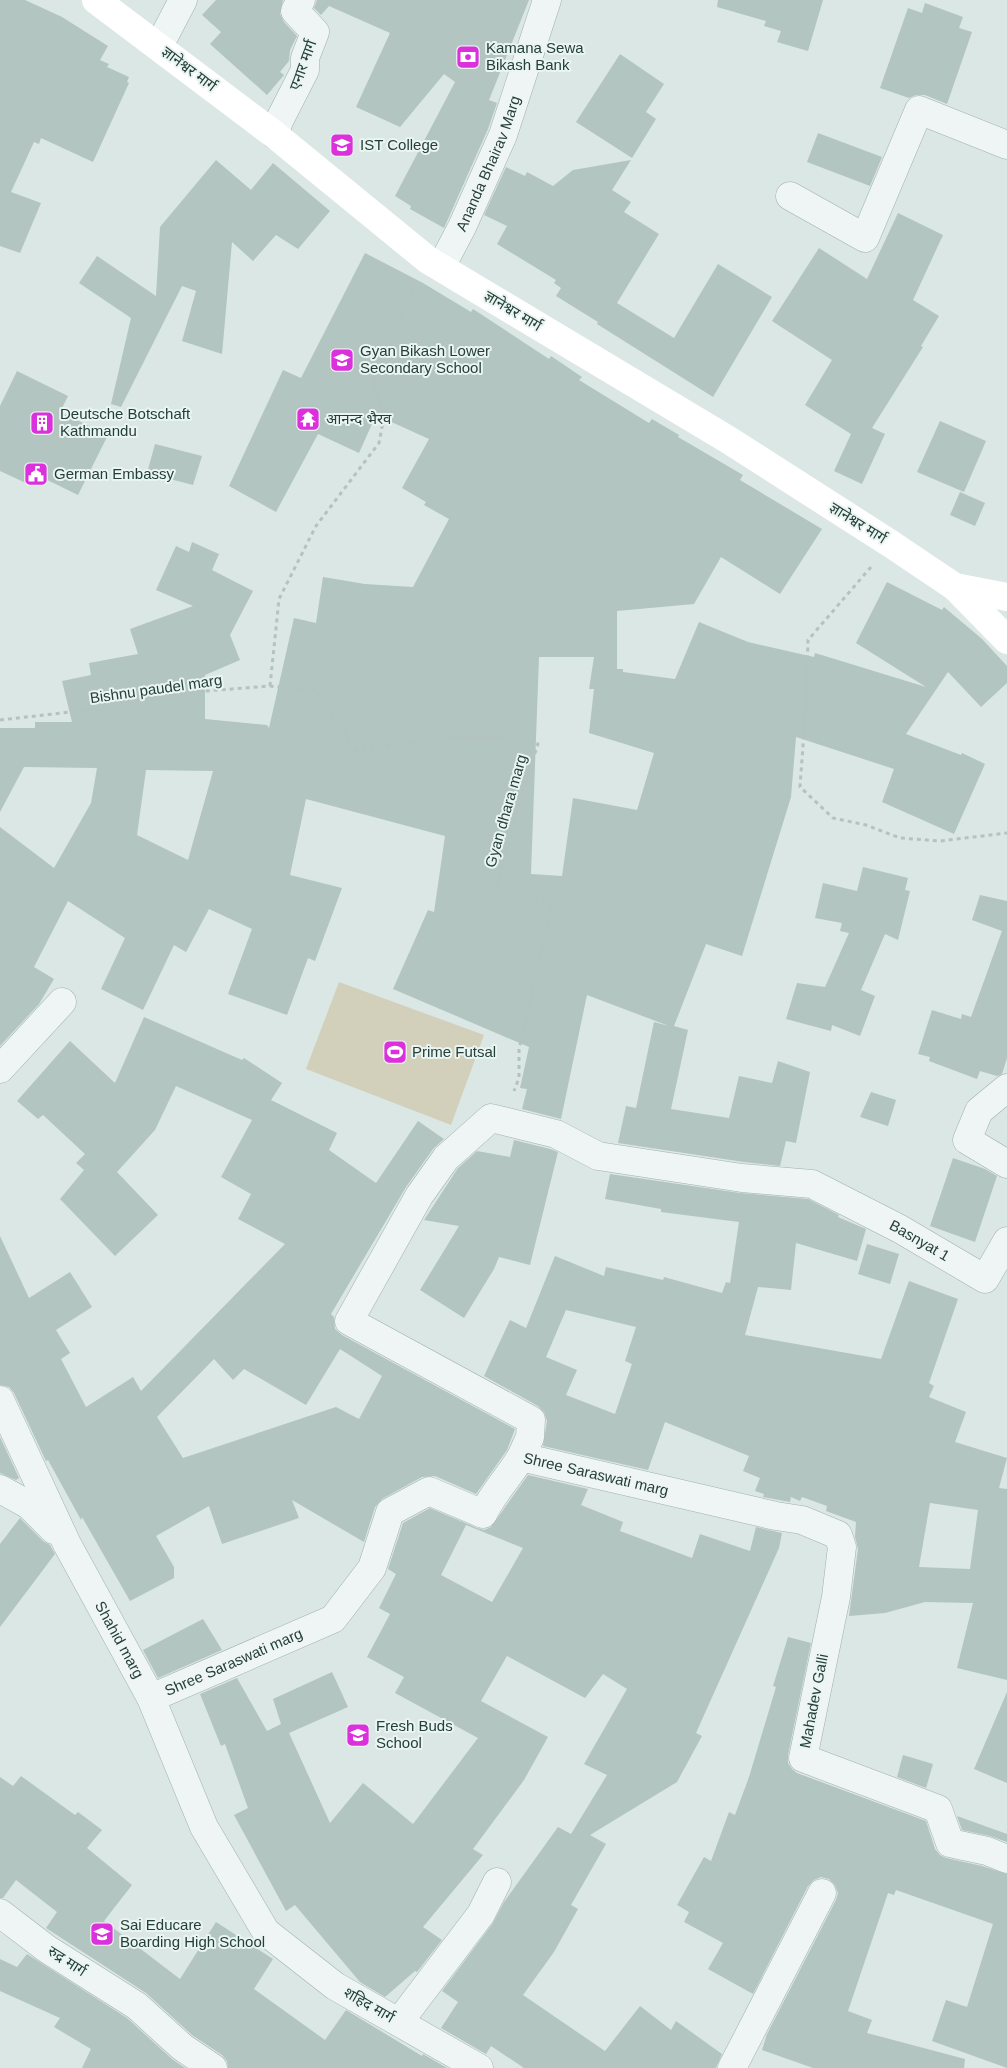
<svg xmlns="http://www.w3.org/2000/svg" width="1007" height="2068" font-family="Helvetica,'Noto Sans Devanagari',sans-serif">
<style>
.green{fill:#d2d0bb}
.building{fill:#b2c5c0;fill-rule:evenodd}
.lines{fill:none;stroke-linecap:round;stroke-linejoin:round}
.street-casing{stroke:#a0b1ad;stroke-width:29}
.path{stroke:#b5c2c0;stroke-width:3;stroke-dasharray:4 4;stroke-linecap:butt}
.street{stroke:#eef5f4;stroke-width:28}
.secondary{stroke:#fff;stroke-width:28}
.labels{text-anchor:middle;stroke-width:4;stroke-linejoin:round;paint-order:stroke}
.poi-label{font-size:15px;fill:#243f39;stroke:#eaf5f2;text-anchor:start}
.street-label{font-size:15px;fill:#243f39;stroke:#eaf5f2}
</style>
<rect width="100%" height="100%" fill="#dbe7e4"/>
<polygon class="green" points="339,982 484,1035 451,1125 306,1069"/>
<g class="building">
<polygon points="0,0 25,0 62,17 108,46 100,60 109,64 107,67 129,77 127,82 129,83 93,162 41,138 39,144 34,142 11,192 41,203 20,253 0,246"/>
<polygon points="216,0 283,0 280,14 284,22 297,36 290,50 289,61 280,72 284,75 267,95 210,44 221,32 202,15"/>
<polygon points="317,0 529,0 489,100 497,103 488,129 444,228 410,209 411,206 395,196 455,82 444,74 400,127 356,107 390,33 329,6 321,15 314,8"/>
<polygon points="718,0 823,0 808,51 777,42 781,31 764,26 766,21 717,7"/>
<polygon points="925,3 963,17 959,28 972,32 947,104 925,95 916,95 909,98 880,88 908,8 922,13"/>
<polygon points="620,54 664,84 646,112 656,119 632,158 576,122"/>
<polygon points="818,133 882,157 870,186 807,162"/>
<polygon points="216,160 251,190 273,163 330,211 298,249 276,235 253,261 232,242 222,354 182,341 196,291 182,286 121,407 111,404 131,318 79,283 97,256 156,296 160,227"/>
<polygon points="631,160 612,190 631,202 624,212 659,234 617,303 674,338 718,264 772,297 713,397 597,324 598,322 556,296 561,288 554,283 556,280 497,244 507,226 484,215 506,167 525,176 527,172 553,186 573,170"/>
<polygon points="898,213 943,235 913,300 939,316 921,346 923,347 872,428 885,434 862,484 834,471 851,434 805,405 832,360 772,321 819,248 867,279"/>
<path d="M365 253 423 283 471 312 473 309 549 359 551 356 582 377 579 380 649 423 652 419 679 435 678 437 743 475 740 480 822 529 780 594 721 557 694 604 617 611V669H623V672L675 679 699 622 748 642 814 657 815 653 926 687 856 643 887 582 942 610 944 607 982 639 1007 666V683L981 707 948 672 906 734 961 755 962 753 985 764 954 834 882 802 894 769 796 737 791 797 742 956 706 944 674 1026 688 1030 671 1109 729 1118 739 1076 772 1083 778 1061 810 1072 796 1143 786 1141 780 1166 744 1162 618 1143 626 1106 636 1108 654 1022 669 1026 587 995 561 1119 522 1109 527 1089 520 1088 529 1047 393 989 428 910 434 912 445 836 306 799 290 875 342 888 315 961 308 958 287 1015 228 994 252 929 209 909 186 952 174 945 143 1010 101 989 125 938 68 901 34 967 54 979 39 1004 0 1046V827L54 868 91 803 97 768 24 767 0 812V728H35V722H72L62 681 91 675 89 663 138 654 130 629 193 606 156 590 176 546 189 552 192 542 219 554 212 570 253 591 230 635 240 660 205 675V719L267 725 269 728 294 618 316 623 323 577 365 584 413 587 449 519 424 505 426 502 402 488 429 439 376 415 359 453 318 434 276 512 229 486 283 370 301 378ZM539 657H594L589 689H594L589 733 654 753 637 810 573 798 562 876 531 874ZM146 770 213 771 188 860 137 835Z"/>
<polygon points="17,371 68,396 60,412 108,435 78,495 31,472 26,483 0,471 0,406"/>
<polygon points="940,421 986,441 964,492 917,472"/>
<polygon points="155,444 202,456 193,485 147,473"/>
<polygon points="960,492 985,503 975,526 950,515"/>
<polygon points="863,867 908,878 905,890 910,891 898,940 885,934 861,990 875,996 860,1036 832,1025 831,1031 786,1019 797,983 825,987 849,933 840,931 842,923 815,918 823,883 857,891"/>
<polygon points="980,895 1007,901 1007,1058 1002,1074 997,1076 980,1071 977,1079 929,1061 930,1057 918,1054 932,1010 961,1019 962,1014 971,1017 1002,931 972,920"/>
<path d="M144 1017 242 1060 244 1058 282 1083 271 1100 337 1133 329 1150 376 1183 418 1121 444 1139 433 1149 406 1187 331 1314 334 1317 335 1329 342 1335 515 1429 507 1450 476 1494 435 1476 422 1477 382 1499 375 1507 364 1542 292 1500 299 1518 222 1544 209 1506 156 1536 174 1567V1578L130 1601 82 1517 81 1520 48 1460 46 1461 14 1393 9 1387 0 1385V1236L29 1298 70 1272 92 1307 56 1330 70 1353 61 1359 86 1407 133 1377 141 1391 285 1244 238 1219 251 1194 221 1177 252 1120 176 1086 155 1130 117 1172 158 1215 115 1256 60 1199 84 1170 76 1163 85 1154 43 1115 38 1119 17 1101 70 1041 115 1083ZM340 1349 382 1376 359 1419 336 1407 183 1458 157 1417 214 1359 233 1380 244 1369 306 1405Z"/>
<polygon points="871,1092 896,1100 888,1126 860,1117"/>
<polygon points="514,1140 550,1149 558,1152 530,1265 499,1257 494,1269 464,1318 420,1290 459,1226 424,1220 458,1168 477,1151 510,1157"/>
<polygon points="953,1158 985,1169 997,1176 975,1242 930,1226"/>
<path d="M610 1174 740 1193 808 1199 839 1215 838 1217 866 1229 857 1261 796 1243 791 1290 758 1287 745 1335 881 1359 909 1281 958 1299 929 1383 934 1386 929 1397 966 1412 955 1442 1007 1458 999 1488 1007 1489V1680L957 1668 973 1603 925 1602 885 1613 849 1616 858 1549 855 1537 856 1522 826 1511 827 1506 802 1497 800 1501 791 1497 790 1502 763 1497 764 1494 755 1491 760 1478 743 1471 749 1456 665 1422 648 1470 543 1446 547 1421 544 1412 538 1406 484 1376 510 1320 526 1328 555 1256 604 1276 606 1267 663 1280 664 1277 722 1293 726 1282 730 1283 739 1222 661 1212V1209L605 1199ZM566 1310 636 1327 625 1361 632 1364 615 1414 566 1395 577 1370 546 1357ZM930 1503 978 1510 970 1569 919 1567Z"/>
<polygon points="867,1244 899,1254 890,1284 858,1274"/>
<polygon points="0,1437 19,1478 16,1480 0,1473"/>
<path d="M528 1475 588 1489 581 1505 623 1522 620 1531 692 1558 700 1534 750 1551 756 1527 782 1533 779 1548 696 1733 702 1736 677 1782 590 1835 606 1844 571 1905 578 1909 554 1952 523 1995 605 2051 640 2006 671 2030 676 2021 722 2054 716 2068H524L491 2046 486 2054 441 2028 458 2002 442 1991 493 1923 504 1902 558 1827 571 1834 607 1775 584 1764 627 1689 603 1674 585 1698 507 1656 481 1701 548 1737 524 1780 473 1849 483 1855 423 1927 442 1940 417 1972 415 1971 385 1997 360 1982 295 1905 286 1911 234 1815 248 1808 225 1744 221 1746 200 1694 237 1678 267 1731 281 1724 273 1699 332 1672 348 1707 289 1733 330 1823 363 1783 413 1824 478 1738 395 1693 404 1677 367 1657 390 1614 379 1608 396 1574 388 1569 403 1523 430 1508 477 1528 484 1530 491 1527ZM466 1525 523 1548 492 1602 441 1575Z"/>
<polygon points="20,1518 43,1541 50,1545 55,1554 0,1627 0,1544"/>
<polygon points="203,1619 222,1650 158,1678 143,1650"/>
<polygon points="788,1637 811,1643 788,1755 788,1763 792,1769 797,1773 926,1821 935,1849 940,1855 946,1858 982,1866 1007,1874 1007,2068 932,2041 946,2000 967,2007 993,1924 896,1890 894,1895 888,1893 848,2011 872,2020 867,2033 965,2059 964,2068 813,2068 762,2050 767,2034 836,1900 838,1893 835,1885 829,1879 821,1877 814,1880 808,1886 753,1994 708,1969 723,1943 684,1922 689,1912 677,1905 704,1857 711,1861 729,1812 735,1815 749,1777 776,1687 773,1686"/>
<polygon points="1007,1692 1007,1783 974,1769"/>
<polygon points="903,1755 933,1764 926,1788 897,1777"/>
<polygon points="21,1776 75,1815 78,1812 102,1830 87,1848 132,1885 104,1921 180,1979 216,1922 273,1959 254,1989 325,2040 346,2010 422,2056 423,2054 447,2068 228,2068 227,2061 222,2055 192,2035 146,1993 46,1928 57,1912 16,1880 3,1898 0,1898 0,1777 13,1786"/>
<polygon points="957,1816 1007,1834 1007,1842 990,1836 962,1830"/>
<polygon points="27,1954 127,2018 172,2059 185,2068 82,2068 91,2049 54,2027 60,2018 0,1991 0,1959 17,1967"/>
</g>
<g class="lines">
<g class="street-casing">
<g id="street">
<polyline points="159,46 183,0"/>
<polyline points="275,135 279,121 305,70 305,58 315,32 295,11 301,0"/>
<polyline points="790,196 865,238 919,110 1007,145"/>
<path id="s1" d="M441 267 462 227 503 135 547 0"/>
<polyline points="0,1069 62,1002"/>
<polyline points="1007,1088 979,1111 967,1140 1007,1164"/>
<path id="s2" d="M0 1400 67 1544 151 1698 204 1827 266 1932 335 1986 479 2068"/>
<path id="s3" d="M521 1457 530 1437 531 1420 349 1321 419 1196 446 1158 491 1118 556 1134 598 1156 742 1178 812 1184 900 1229 985 1279 1007 1241"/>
<polyline points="0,1489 29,1505 54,1530"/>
<path id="s4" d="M151 1698 333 1619 372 1568 390 1512 429 1491 483 1514C493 1493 509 1477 521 1457L776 1516 802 1520 838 1535 842 1547 836 1597 803 1758 938 1809 950 1843 987 1851 1007 1859"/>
<polyline points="0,1913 47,1949 137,2006 182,2047 213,2068"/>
<polyline points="399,2022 481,1914 497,1882"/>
<polyline points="732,2068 822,1893"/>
</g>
</g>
<g class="path">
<polyline points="871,567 808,640 806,704 800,787 833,818 866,825 900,838 940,841 1007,833"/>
<polyline points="270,686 279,599 316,526 379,443 384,417 374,386 375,370 415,287"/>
<path d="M0 720 97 709 180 693 270 686 315 691 347 735 350 751C411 743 477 729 538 744L521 795 496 888 553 904 519 1049V1078L514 1091"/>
</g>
<use href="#street" class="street"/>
<g class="secondary">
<polyline points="96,0 275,135 428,260 727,439 891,544 955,587 1007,640"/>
<polyline points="955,587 1007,597"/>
</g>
</g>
<defs>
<g id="bank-square" transform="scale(1.25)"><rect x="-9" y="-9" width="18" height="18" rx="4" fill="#db30dc" stroke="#eaf5f2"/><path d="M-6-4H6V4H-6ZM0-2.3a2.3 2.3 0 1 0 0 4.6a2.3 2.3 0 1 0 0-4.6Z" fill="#fff"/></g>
<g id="university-square" transform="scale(1.25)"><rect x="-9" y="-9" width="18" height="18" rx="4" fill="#db30dc" stroke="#eaf5f2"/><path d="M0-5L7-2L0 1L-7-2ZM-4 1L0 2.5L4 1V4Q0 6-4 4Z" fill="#fff"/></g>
<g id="school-square" transform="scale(1.25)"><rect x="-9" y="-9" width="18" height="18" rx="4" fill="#db30dc" stroke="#eaf5f2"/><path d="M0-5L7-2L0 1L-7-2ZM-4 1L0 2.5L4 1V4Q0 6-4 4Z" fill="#fff"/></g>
<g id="temple-square" transform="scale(1.25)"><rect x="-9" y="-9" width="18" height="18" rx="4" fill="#db30dc" stroke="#eaf5f2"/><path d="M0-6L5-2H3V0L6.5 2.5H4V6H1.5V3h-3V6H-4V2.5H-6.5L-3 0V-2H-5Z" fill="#fff"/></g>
<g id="building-square" transform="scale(1.25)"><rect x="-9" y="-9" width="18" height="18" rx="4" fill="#db30dc" stroke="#eaf5f2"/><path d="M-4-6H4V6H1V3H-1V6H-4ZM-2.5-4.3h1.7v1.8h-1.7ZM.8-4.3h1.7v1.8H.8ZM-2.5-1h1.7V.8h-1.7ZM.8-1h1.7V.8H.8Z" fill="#fff"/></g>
<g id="civic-square" transform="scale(1.25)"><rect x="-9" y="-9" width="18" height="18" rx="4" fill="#db30dc" stroke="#eaf5f2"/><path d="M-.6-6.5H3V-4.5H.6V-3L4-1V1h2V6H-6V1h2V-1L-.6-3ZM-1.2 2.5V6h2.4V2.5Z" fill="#fff"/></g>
<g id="stadium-square" transform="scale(1.25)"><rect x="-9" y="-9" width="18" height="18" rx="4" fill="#db30dc" stroke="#eaf5f2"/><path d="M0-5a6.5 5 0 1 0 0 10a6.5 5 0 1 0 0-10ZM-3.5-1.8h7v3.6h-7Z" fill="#fff"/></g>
</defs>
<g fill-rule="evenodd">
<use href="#bank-square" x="468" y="57"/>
<use href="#university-square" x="342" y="145"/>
<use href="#school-square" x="342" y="360"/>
<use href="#temple-square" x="308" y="419"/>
<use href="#building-square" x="42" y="423"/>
<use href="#civic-square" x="36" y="474"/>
<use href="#stadium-square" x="395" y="1052"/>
<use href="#school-square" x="358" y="1735"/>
<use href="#school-square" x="102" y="1934"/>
</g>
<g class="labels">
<g class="poi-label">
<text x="486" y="53">Kamana Sewa<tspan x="486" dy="17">Bikash Bank</tspan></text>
<text x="360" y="150">IST College</text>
<text x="360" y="356">Gyan Bikash Lower<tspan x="360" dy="17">Secondary School</tspan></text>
<text x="60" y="419">Deutsche Botschaft<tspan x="60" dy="17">Kathmandu</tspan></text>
<text x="326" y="424">आनन्द भैरव</text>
<text x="54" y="479">German Embassy</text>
<text x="412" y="1057">Prime Futsal</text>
<text x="376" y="1731">Fresh Buds<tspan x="376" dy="17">School</tspan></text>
<text x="120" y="1930">Sai Educare<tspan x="120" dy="17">Boarding High School</tspan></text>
</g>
<g class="street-label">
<text transform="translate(303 65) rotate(-70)" y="5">एनार मार्ग</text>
<text transform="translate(189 69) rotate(37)" y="5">ज्ञानेश्वर मार्ग</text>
<text dy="5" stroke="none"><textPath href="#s1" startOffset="114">Ananda Bhairav Marg</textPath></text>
<text transform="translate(513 311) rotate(31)" y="5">ज्ञानेश्वर मार्ग</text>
<text transform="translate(858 523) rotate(32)" y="5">ज्ञानेश्वर मार्ग</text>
<text transform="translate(156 689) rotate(-8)" y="5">Bishnu paudel marg</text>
<text transform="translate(506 811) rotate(-74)" y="5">Gyan dhara marg</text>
<text dy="5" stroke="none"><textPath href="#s3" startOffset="948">Basnyat 1</textPath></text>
<text dy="5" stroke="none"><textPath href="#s4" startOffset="570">Shree Saraswati marg</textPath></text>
<text dy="5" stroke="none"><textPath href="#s2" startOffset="268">Shahid marg</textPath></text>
<text dy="5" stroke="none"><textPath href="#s4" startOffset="90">Shree Saraswati marg</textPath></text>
<text transform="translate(814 1701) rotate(-79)" y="5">Mahadev Galli</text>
<text transform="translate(67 1961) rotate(33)" y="5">रुद्र मार्ग</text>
<text transform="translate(369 2005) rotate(30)" y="5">शहिद मार्ग</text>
</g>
</g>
</svg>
